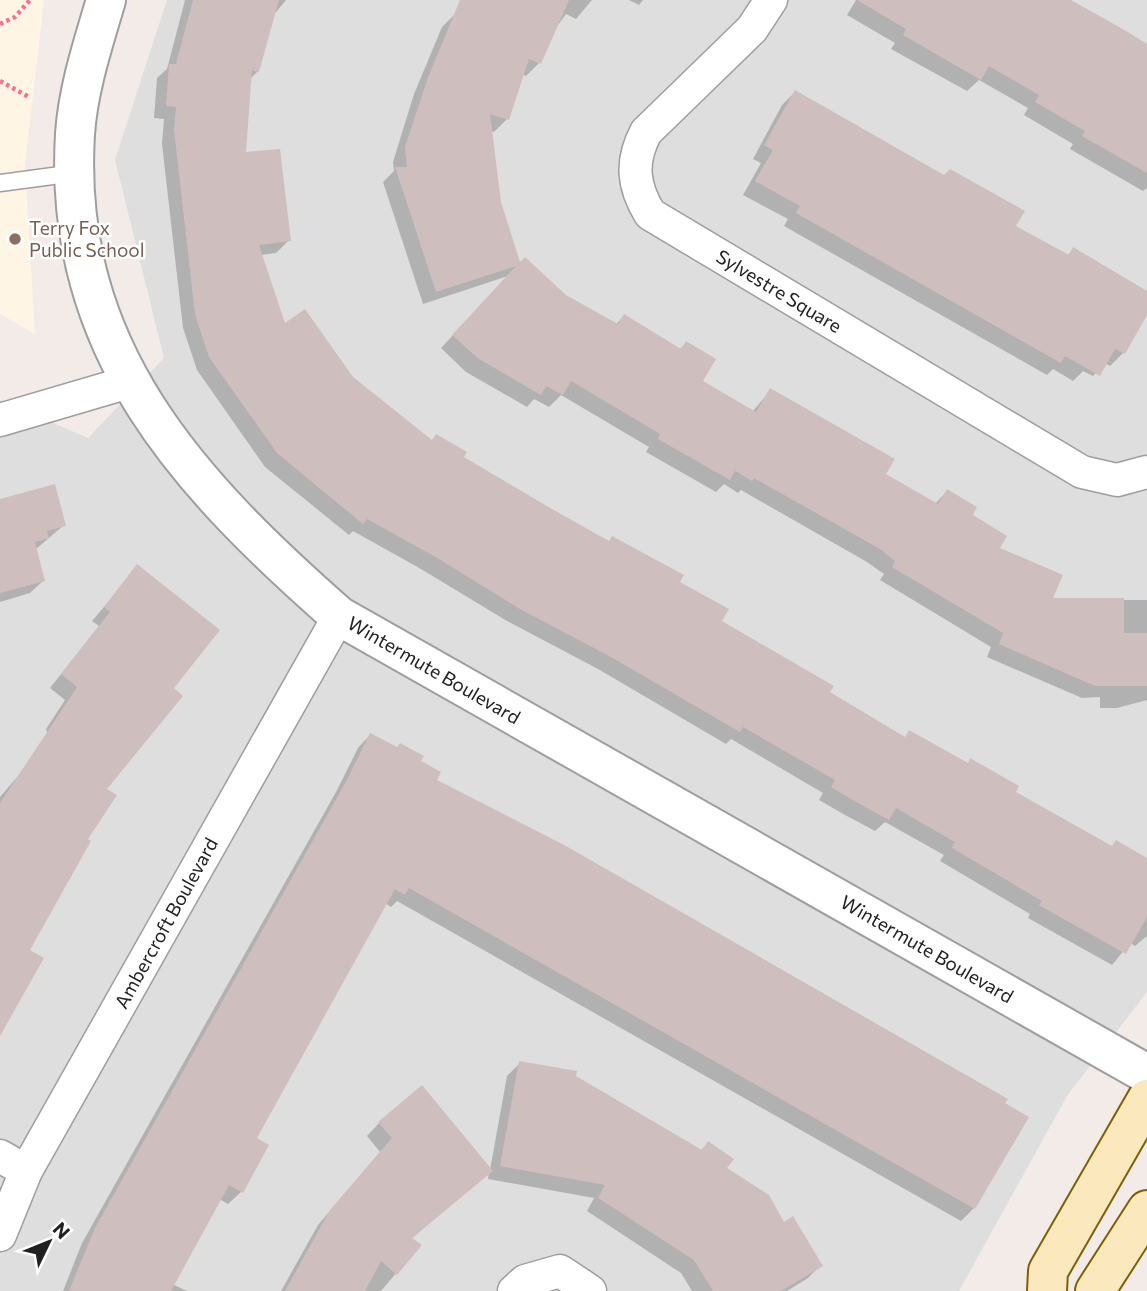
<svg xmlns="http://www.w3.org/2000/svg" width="1147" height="1291" font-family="Commissioner,sans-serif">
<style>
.residential{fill:#dfdedf}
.education{fill:#fff5e4}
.shadow{fill:#0003}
.building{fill:#cebfbe}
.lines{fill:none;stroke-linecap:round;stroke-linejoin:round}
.service-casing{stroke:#9e9e9e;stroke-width:19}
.minor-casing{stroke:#9e9e9e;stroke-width:35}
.tertiary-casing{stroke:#9e9e9e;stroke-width:42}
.secondary-casing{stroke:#7e6002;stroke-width:42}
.path{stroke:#fd6e92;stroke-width:4.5;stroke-dasharray:3.5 3.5;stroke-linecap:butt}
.service{stroke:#fff;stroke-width:16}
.minor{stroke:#fff;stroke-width:32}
.tertiary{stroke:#fff;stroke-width:38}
.secondary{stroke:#fbe8bd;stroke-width:38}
.education-dot{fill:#8d6e63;stroke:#fff;stroke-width:2.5}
.labels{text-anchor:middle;stroke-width:5;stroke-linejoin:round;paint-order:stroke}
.education-label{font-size:19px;fill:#785e54;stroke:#fff;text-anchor:start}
.street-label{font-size:19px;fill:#212121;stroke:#fff}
</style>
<rect width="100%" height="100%" fill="#f2ebe8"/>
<polygon class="residential" points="167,0 1147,0 1147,992 1067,1096 959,1291 0,1291 0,400 88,438 164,358 115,160"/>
<polygon class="education" points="0,0 44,0 25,165 35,334 0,314"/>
<g class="shadow">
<polygon points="185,0 286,0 272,17 258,71 249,80 244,154 289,240 276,253 261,255 284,326 431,441 678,583 720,621 828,693 904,738 909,733 1111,847 1147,860 1147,936 1135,946 1130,943 1112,965 1028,918 1030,914 940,861 944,855 885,822 875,831 845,815 819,800 823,793 731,739 726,744 598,669 507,621 421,569 353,531 349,535 265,467 197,370 183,328 162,144 164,119 154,118 157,78 167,69"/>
<polygon points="494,0 592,0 576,19 566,14 553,32 539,63 526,76 522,74 507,119 494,132 490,131 499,202 519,265 565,296 615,325 624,316 679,350 686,343 701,382 752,412 770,391 884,475 935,504 947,491 997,549 1050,600 1147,600 1147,700 1117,708 1100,708 1100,697 1082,698 987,657 991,647 880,580 884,574 867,562 741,490 738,493 724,484 716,492 646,452 649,447 561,395 549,407 534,399 527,407 466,372 441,348 508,276 423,304 383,182 394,171 393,162 414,94 442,27 455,14"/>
<polygon points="629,0 643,0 639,5"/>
<polygon points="856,0 1067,0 1147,45 1147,188 1143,191 1070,149 1073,144 1024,115 1028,108 979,80 967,91 891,49 895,43 847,15"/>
<polygon points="795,92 1014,227 1067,256 1073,250 1147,293 1147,312 1123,353 1110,366 1105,363 1093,376 1083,371 1073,381 1053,369 1047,375 784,226 788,219 743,195 761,163 753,159 782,105"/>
<polygon points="0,501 64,525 35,550 43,581 30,593 0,602"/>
<polygon points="138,567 171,688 93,805 27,950 0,1032 0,797 24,769 71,812 46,729 65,700 50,688 99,626 92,621"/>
<polygon points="370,735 419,762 435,780 974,1208 961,1221 397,901 391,907 385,903 255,1139 241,1192 228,1204 219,1199 172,1284 187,1291 63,1291 82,1243 336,792 358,748"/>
<polygon points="520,1063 574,1077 700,1151 708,1144 725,1168 784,1224 821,1265 808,1278 787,1291 692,1291 681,1273 587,1211 594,1198 488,1179 489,1172 411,1239 419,1246 381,1291 281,1291 318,1225 380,1152 367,1136 379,1123 490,1170 507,1076"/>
</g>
<g class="building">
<polygon points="193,0 279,0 259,72 252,70 246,152 280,149 291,241 259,245 285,323 305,309 353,377 432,440 436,434 467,452 464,457 552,509 609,541 612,536 684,575 680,582 729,609 722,621 834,686 830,692 905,737 909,730 968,763 970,758 1019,786 1016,792 1112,846 1116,840 1147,858 1147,917 1126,954 1039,905 1042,901 952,848 955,842 896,808 889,820 858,803 831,787 835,780 743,727 740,732 611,657 520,609 434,556 367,519 363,524 277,453 209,357 195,314 174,130 176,107 166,106 169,64 176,64"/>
<polygon points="460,0 569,0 541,64 529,59 509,120 490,114 501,202 520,262 525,257 566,295 618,324 624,314 681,349 686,341 716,359 703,381 756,412 770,388 895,459 886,474 938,504 947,489 977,507 973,515 1007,536 1000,548 1063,575 1053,598 1124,598 1124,633 1147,633 1147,686 1095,686 999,644 1003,633 892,567 895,561 880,549 754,478 752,481 735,471 730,480 658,439 660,434 571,381 563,395 546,386 541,395 479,359 452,335 516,266 436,292 395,167 407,167 405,147 427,80"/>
<polygon points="857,0 1071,0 1128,32 1147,44 1147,173 1082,136 1085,131 1035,102 1039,95 989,66 981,80 903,35 906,29"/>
<polygon points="795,90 944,175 950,169 1025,211 1016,226 1069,255 1073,247 1147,291 1147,315 1125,354 1115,349 1100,376 1065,356 1061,363 796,213 800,206 755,181 773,150 764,145"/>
<polygon points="55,484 66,526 47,531 49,538 35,542 45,581 0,593 0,499"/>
<polygon points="137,564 220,630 174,688 183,696 107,789 117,795 88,839 91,841 30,950 44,958 0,1036 0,803 77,687 61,674 110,612 104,607"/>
<polygon points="370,733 397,747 400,743 424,756 421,761 441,772 437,780 566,846 1008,1099 1005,1103 1029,1117 975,1209 409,888 405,895 395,889 257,1138 269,1145 243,1193 229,1185 171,1291 69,1291 95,1228 348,778"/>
<polygon points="519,1061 577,1071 576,1076 702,1150 708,1141 734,1159 727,1168 769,1195 784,1222 793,1216 823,1266 781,1291 713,1291 694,1260 598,1198 605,1185 500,1166"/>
<polygon points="422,1085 493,1171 412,1238 422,1245 397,1275 381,1261 365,1291 285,1291 330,1210 392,1138 378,1122"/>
</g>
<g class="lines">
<g class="service-casing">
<polyline id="service" points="0,183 75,173"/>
</g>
<g class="minor-casing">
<g id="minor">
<path d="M771 0 752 29 646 132C630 162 633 186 650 214L1082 472 1117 480 1147 472"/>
<polyline points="0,420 129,382"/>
<polyline points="0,1156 26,1171"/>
<polyline points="0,1235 26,1171 339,616"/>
<polyline points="514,1291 525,1281 560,1271 590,1291"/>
</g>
</g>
<g class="tertiary-casing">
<path id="tertiary" d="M106 0C93 44 78 89 75 134 62 350 189 484 339 616L1147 1074"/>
</g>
<g class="secondary-casing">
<g id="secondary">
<polyline points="1047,1291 1048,1271 1147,1099"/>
<polyline points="1095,1291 1147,1210"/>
</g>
</g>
<g class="path">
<polyline points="0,24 15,17 30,0"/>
<polyline points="0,81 29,97"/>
</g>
<use href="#service" class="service"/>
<use href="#minor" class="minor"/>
<use href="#tertiary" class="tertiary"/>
<use href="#secondary" class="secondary"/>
</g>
<circle class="education-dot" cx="15" cy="239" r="7"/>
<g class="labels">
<g class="education-label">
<text x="29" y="235">Terry Fox<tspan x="29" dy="22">Public School</tspan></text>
</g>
<g class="street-label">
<text transform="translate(779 291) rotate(31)" y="7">Sylvestre Square</text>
<text transform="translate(434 670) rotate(30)" y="7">Wintermute Boulevard</text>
<text transform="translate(166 923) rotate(-61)" y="7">Ambercroft Boulevard</text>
<text transform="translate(927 949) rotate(30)" y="7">Wintermute Boulevard</text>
</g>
</g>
<g transform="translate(49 1242) rotate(47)" stroke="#ffffff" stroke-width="5" paint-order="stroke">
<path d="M0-5L12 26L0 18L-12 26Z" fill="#212121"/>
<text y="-10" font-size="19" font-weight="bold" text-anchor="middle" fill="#212121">N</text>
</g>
</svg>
